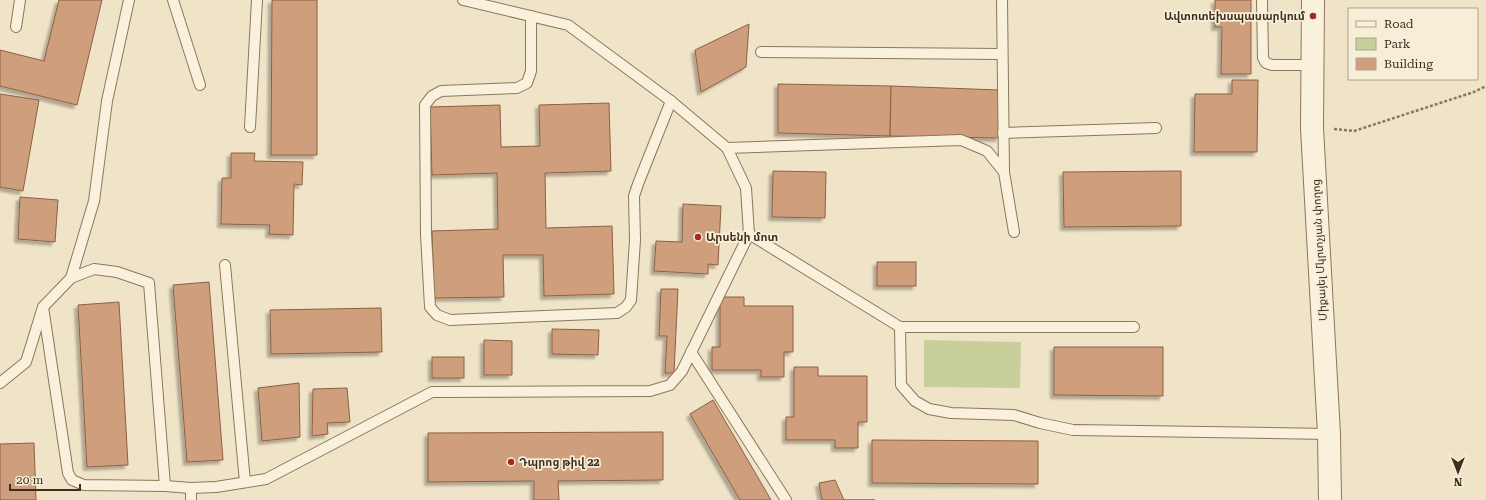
<svg xmlns="http://www.w3.org/2000/svg" width="1486" height="500" font-family="'Roboto Serif','Noto Sans Armenian',serif">
<style>
.green{fill:#c9cf9b}
.building{fill:#cf9f7d;stroke:#8d5f41;filter:url(#shadow)}
.lines{fill:none;stroke-linecap:round;stroke-linejoin:round}
.service-casing{stroke:#8d765c;stroke-width:12}
.tertiary-casing{stroke:#8d765c;stroke-width:24}
.path{stroke:#8d765c;stroke-width:2.5;stroke-dasharray:3 2;stroke-linecap:butt}
.service{stroke:#faf1dc;stroke-width:10}
.tertiary{stroke:#faf1dc;stroke-width:22}
.poi-dot{fill:#9e2a2b;stroke:#f7eed8;stroke-width:1.5}
.labels{text-anchor:middle;stroke-width:3.5;stroke-linejoin:round;paint-order:stroke}
.poi-label{font-size:11px;font-weight:bold;fill:#3d2e20;stroke:#f7eed8;text-anchor:start}
.street-label{font-size:11px;fill:#3d2e20;stroke:#f7eed8}
</style>
<defs>
<filter id="shadow"><feDropShadow dx="-3.5" dy="3.5" stdDeviation="1" flood-color="#0004"/></filter>
</defs>
<rect width="100%" height="100%" fill="#f0e4c8"/>
<polygon class="green" points="924,340 1021,342 1020,388 924,387"/>
<g class="building">
<polygon points="59,0 102,0 77,105 0,86 0,50 44,61"/>
<polygon points="272,0 317,0 317,155 271,155"/>
<polygon points="1215,0 1251,0 1251,74 1221,74 1222,27 1215,27"/>
<polygon points="749,24 746,67 701,92 695,50"/>
<polygon points="1232,80 1258,80 1257,152 1194,152 1195,94 1232,94"/>
<polygon points="778,84 891,86 890,136 778,133"/>
<polygon points="891,86 999,90 999,138 890,136"/>
<polygon points="0,94 39,100 23,191 0,187"/>
<polygon points="609,103 611,171 545,173 546,228 612,226 614,294 544,296 543,255 503,255 504,297 434,298 432,231 498,229 497,173 432,175 430,107 500,105 501,147 540,146 539,105"/>
<polygon points="231,153 255,153 254,161 303,162 302,185 294,184 293,235 269,234 270,225 221,224 222,178 231,178"/>
<polygon points="773,171 826,172 825,218 772,217"/>
<polygon points="1181,171 1181,226 1064,227 1063,172"/>
<polygon points="20,197 58,200 55,242 18,239"/>
<polygon points="683,204 721,206 718,265 708,264 708,274 654,271 656,241 682,242"/>
<rect x="877" y="262" width="39" height="24"/>
<polygon points="209,282 223,460 187,462 173,285"/>
<polygon points="661,289 678,289 674,373 665,373 667,336 659,336"/>
<polygon points="720,297 744,297 744,306 793,306 793,352 784,352 784,377 761,377 761,370 712,370 712,347 720,347"/>
<polygon points="119,302 128,465 87,467 78,305"/>
<polygon points="381,308 382,352 271,354 270,310"/>
<polygon points="552,329 599,330 598,355 552,354"/>
<polygon points="484,340 512,341 512,375 484,375"/>
<polygon points="1054,347 1163,347 1163,396 1054,395"/>
<rect x="432" y="357" width="32" height="21"/>
<polygon points="794,367 818,367 818,376 867,376 867,422 858,422 858,448 835,448 835,440 786,440 786,417 794,417"/>
<polygon points="299,383 300,437 262,441 258,388"/>
<polygon points="347,388 350,422 327,423 328,434 312,436 313,389"/>
<polygon points="713,400 771,500 740,500 690,414"/>
<polygon points="663,432 663,480 558,481 559,500 534,500 534,481 428,482 428,433"/>
<polygon points="872,440 1038,441 1038,484 872,483"/>
<polygon points="34,443 36,500 0,500 0,444"/>
<polygon points="835,480 844,500 875,500 822,500 819,483"/>
</g>
<g class="lines">
<g class="service-casing">
<g id="service">
<polyline points="173,0 200,85"/>
<polyline points="1002,0 1004,172"/>
<polyline points="1262,0 1263,58 1266,63 1272,65 1313,65"/>
<polyline points="531,16 531,71 527,83 517,88 441,91 432,96 425,105 426,234 430,307 437,315 450,320 617,313 626,307 631,300 635,240 634,196 638,184 671,101"/>
<polyline points="16,27 20,0"/>
<polyline points="761,52 1002,54"/>
<polyline points="250,127 257,0"/>
<polyline points="1003,133 1156,128"/>
<polyline points="727,148 961,140 987,151 1004,172 1014,232"/>
<polyline points="749,234 900,327 1134,327"/>
<polyline points="225,265 245,482"/>
<polyline points="71,278 94,201 107,101 129,0"/>
<polyline points="43,307 68,473 72,480 84,485 165,486 191,488 216,487 266,479 432,392 650,391 670,385 682,371 749,234 746,188 727,148 671,101 568,25 463,0"/>
<polyline points="900,327 901,385 915,401 929,409 951,413 1014,415 1040,423 1073,430 1329,434"/>
<polyline points="691,352 786,500"/>
<polyline points="0,383 26,362 43,307 71,278 94,269 117,272 149,283 165,486"/>
<polyline points="191,488 191,500"/>
</g>
</g>
<g class="tertiary-casing">
<polyline id="tertiary" points="1313,0 1312,128 1329,434 1330,500"/>
</g>
<polyline class="path" points="1334,129 1354,131 1474,92 1486,86"/>
<use href="#service" class="service"/>
<use href="#tertiary" class="tertiary"/>
</g>
<g class="poi-dot">
<circle cx="1313" cy="16" r="4"/>
<circle cx="698" cy="237" r="4"/>
<circle cx="511" cy="462" r="4"/>
</g>
<g class="labels">
<g class="poi-label">
<text x="1305" y="20" text-anchor="end">Ավտոտեխսպասարկում</text>
<text x="706" y="241">Արսենի մոտ</text>
<text x="519" y="466">Դպրոց թիվ 22</text>
</g>
<g class="street-label">
<text transform="translate(1319 250) rotate(-93)" y="4">Միքայել Մկրտչյան փողոց</text>
</g>
</g>
<rect x="1348" y="8" width="130" height="72" fill="#f7eed8" stroke="#ada18e"/>
<rect x="1356" y="21" width="20" height="6" fill="#faf1dc" stroke="#ada18e"/>
<text x="1384" y="28" font-size="12" fill="#3d2e20">Road</text>
<rect x="1356" y="38" width="20" height="12" fill="#c9cf9b" stroke="#ada18e"/>
<text x="1384" y="48" font-size="12" fill="#3d2e20">Park</text>
<rect x="1356" y="58" width="20" height="12" fill="#cf9f7d" stroke="#ada18e"/>
<text x="1384" y="68" font-size="12" fill="#3d2e20">Building</text>
<g transform="translate(1458 472) rotate(180)" stroke="#f7eed8" stroke-width="3" paint-order="stroke">
<path d="M0-3L7 15L0 10L-7 15Z" fill="#3d2e20"/>
<text y="-6" font-size="11" font-weight="bold" text-anchor="middle" fill="#3d2e20">N</text>
</g>
<path d="M10 484v6h70v-6" fill="none" stroke="#3d2e20" stroke-width="2"/>
<text x="16" y="484" font-size="12" fill="#3d2e20" stroke="#f7eed8" stroke-width="3" paint-order="stroke">20 m</text>
</svg>
